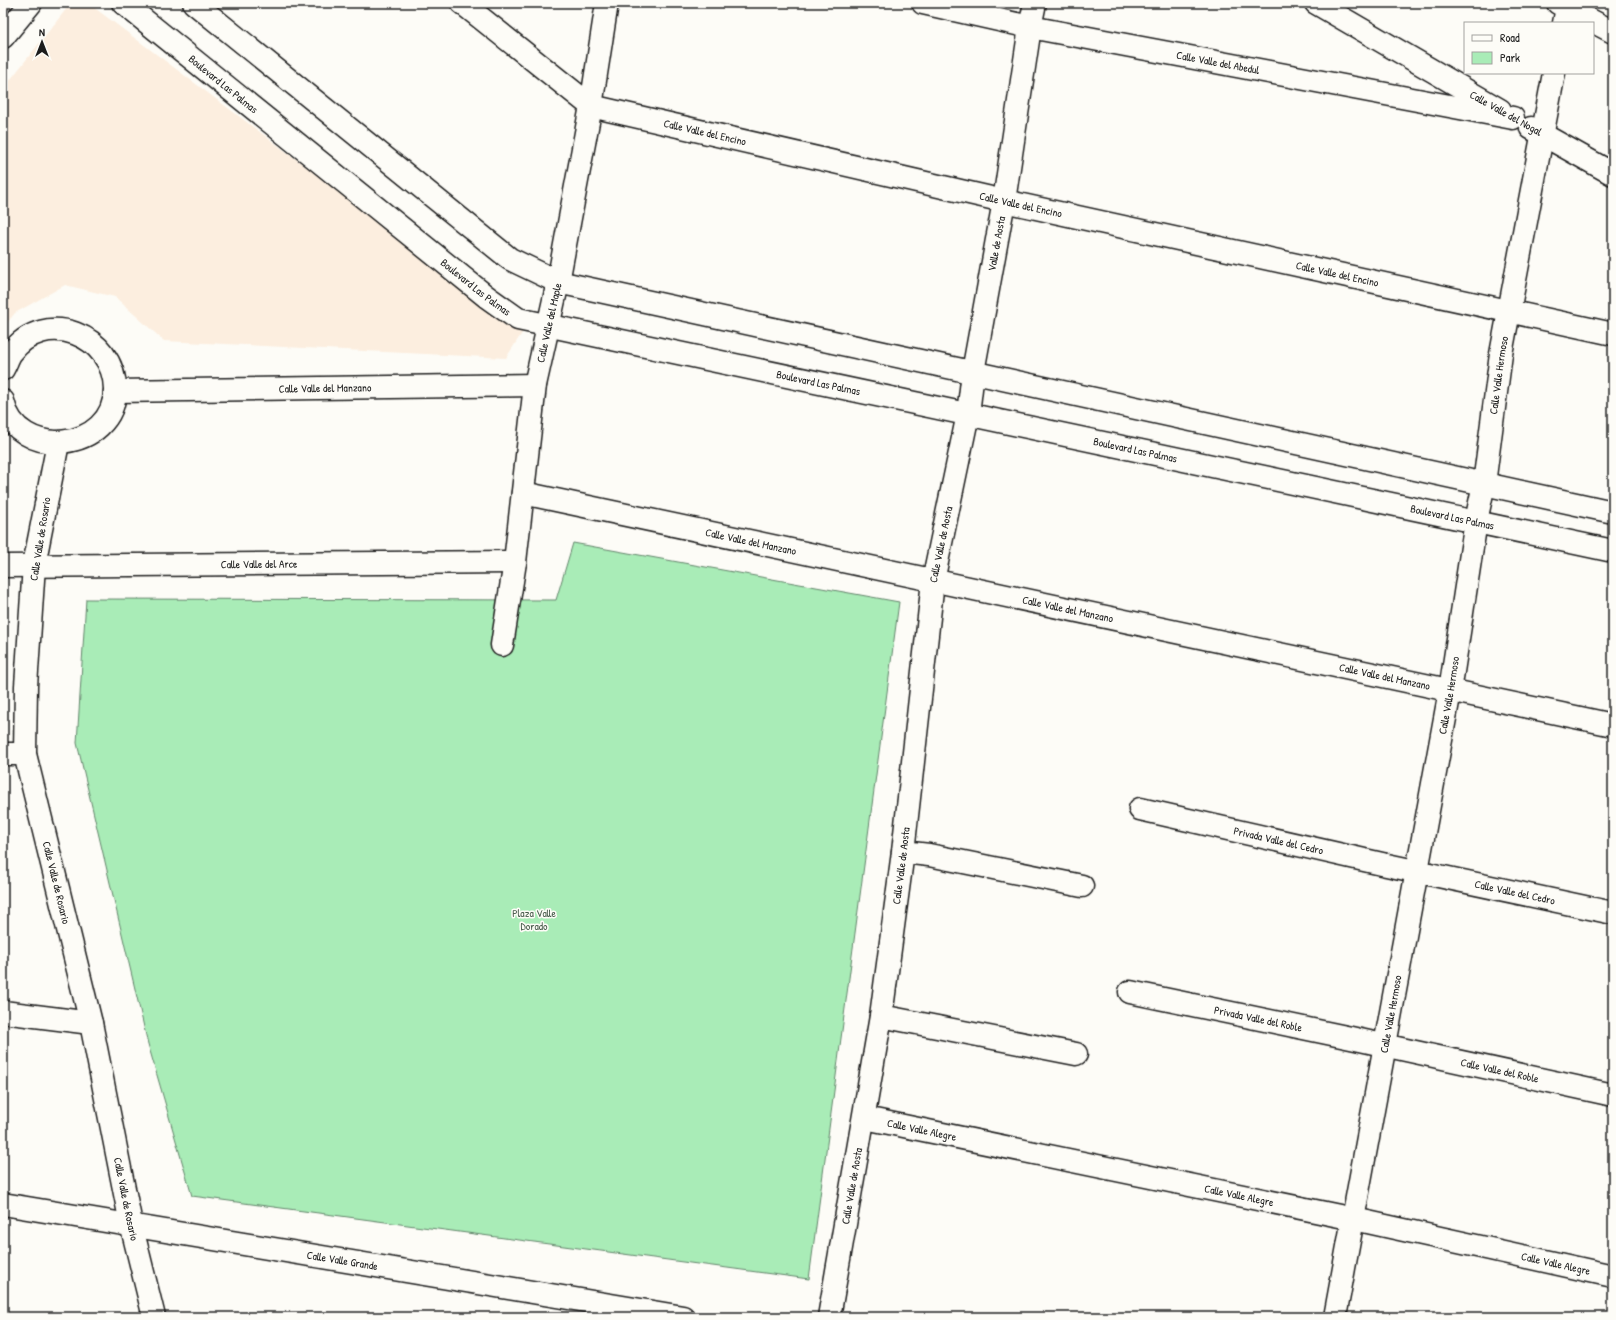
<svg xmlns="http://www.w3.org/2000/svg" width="1616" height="1320" font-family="'Patrick Hand',sans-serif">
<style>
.built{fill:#fceedf}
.green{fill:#a9ecb7;stroke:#62846a}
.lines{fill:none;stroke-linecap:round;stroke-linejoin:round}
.minor-casing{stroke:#1c1c1c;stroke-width:25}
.tertiary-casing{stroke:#1c1c1c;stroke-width:25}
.minor{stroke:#fdfcf7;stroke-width:22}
.tertiary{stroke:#fdfcf7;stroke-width:22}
.labels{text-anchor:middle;stroke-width:3;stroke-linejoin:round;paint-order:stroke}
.street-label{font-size:11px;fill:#1c1c1c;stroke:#fdfcf7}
.park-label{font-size:11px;fill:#465a4a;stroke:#fdfcf7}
</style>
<rect width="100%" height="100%" fill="#fdfcf7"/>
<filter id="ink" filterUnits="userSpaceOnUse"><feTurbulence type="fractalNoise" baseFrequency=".025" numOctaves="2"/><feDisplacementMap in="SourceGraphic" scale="8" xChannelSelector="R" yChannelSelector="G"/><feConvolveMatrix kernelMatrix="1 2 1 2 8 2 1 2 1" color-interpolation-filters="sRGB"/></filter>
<g filter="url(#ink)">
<polygon class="built" points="71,3 88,3 524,330 506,358 164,341 115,297 65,285 15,313 3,328 3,89"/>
<polygon class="green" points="573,543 899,602 809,1279 192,1196 148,1044 77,743 86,599 556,600"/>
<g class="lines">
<g class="minor-casing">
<g id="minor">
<path id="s1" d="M123 3 487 297 518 319 1613 551"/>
<polyline points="194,3 510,259 558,282 1613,512"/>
<path id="s2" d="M462 3 591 106 1004 201 1613 334"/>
<path id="s3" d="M923 3 1030 27 1513 118"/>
<polyline points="1316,3 1500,110"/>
<polyline points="1564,23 1567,8"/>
<polyline points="1531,128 1613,174"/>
<path d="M3 369C6 364 8 357 11 353 45 307 114 335 115 389 115 452 16 462 3 401"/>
<path id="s4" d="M115 391 535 385"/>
<path id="s5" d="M58 443 34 565 26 686 25 754 91 1023 131 1224 154 1317"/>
<path id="s6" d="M523 493 1613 725"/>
<path id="s7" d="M3 566 515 562"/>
<path id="s8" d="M502 645 515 562 535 385 558 282 591 106 607 3"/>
<polyline points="3,754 25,754"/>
<path id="s9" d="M1140 809 1382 864 1613 913"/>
<polyline points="903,852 929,855 1082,886"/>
<path id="s10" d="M1130 992 1351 1038 1613 1095"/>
<polyline points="3,1012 91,1023"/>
<polyline points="881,1016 1076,1054"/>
<path id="s11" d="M865 1118 1354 1219 1613 1276"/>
<path id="s12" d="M3 1204 683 1317"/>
<path id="s13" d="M829 1317 881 1016 903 852 933 581 968 414 973 372 1004 201 1030 27 1035 3"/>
<path id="s14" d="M1335 1317 1450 691 1476 521 1484 484 1501 354 1554 73"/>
</g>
</g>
<g class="tertiary-casing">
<g id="tertiary">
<polyline points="1558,3 1613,32"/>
<polyline points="3,37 31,3"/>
</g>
</g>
<use href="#minor" class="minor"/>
<use href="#tertiary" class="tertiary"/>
</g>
</g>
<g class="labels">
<g class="street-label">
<text dy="4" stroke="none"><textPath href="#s3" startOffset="301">Calle Valle del Abedul</textPath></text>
<text dy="4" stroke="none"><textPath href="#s1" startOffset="129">Boulevard Las Palmas</textPath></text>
<text transform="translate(1506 113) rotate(29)" y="4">Calle Valle del Nogal</text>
<text dy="4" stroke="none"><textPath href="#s2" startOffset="282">Calle Valle del Encino</textPath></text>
<text dy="4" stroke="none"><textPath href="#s2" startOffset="606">Calle Valle del Encino</textPath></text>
<text dy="4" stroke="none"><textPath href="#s13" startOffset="1087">Valle de Aosta</textPath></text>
<text dy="4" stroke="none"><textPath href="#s2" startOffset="930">Calle Valle del Encino</textPath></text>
<text dy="4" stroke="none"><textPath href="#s1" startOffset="453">Boulevard Las Palmas</textPath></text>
<text dy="4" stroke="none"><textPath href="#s8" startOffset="326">Calle Valle del Maple</textPath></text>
<text dy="4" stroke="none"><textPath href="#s14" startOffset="956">Calle Valle Hermoso</textPath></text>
<text dy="4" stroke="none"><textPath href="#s1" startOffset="813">Boulevard Las Palmas</textPath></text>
<text dy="4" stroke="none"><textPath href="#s4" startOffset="210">Calle Valle del Manzano</textPath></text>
<text dy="4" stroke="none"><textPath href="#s1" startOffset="1137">Boulevard Las Palmas</textPath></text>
<text dy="4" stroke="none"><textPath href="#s1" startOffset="1461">Boulevard Las Palmas</textPath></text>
<text transform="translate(40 539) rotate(-81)" y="4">Calle Valle de Rosario</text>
<text dy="4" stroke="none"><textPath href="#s6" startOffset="233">Calle Valle del Manzano</textPath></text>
<text dy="4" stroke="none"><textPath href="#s13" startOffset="781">Calle Valle de Aosta</textPath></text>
<text dy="4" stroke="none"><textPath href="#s7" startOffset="256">Calle Valle del Arce</textPath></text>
<text dy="4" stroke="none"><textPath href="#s6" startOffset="557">Calle Valle del Manzano</textPath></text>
<text dy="4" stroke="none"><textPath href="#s6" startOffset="881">Calle Valle del Manzano</textPath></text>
<text dy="4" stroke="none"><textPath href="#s14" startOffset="632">Calle Valle Hermoso</textPath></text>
<text dy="4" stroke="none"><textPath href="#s9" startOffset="142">Privada Valle del Cedro</textPath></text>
<text dy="4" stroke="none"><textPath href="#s13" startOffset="457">Calle Valle de Aosta</textPath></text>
<text dy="4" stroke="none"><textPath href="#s5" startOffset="446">Calle Valle de Rosario</textPath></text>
<text dy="4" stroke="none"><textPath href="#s9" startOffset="384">Calle Valle del Cedro</textPath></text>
<text dy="4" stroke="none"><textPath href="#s14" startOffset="308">Calle Valle Hermoso</textPath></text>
<text dy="4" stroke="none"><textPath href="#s10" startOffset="131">Privada Valle del Roble</textPath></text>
<text dy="4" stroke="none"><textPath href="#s10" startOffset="378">Calle Valle del Roble</textPath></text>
<text dy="4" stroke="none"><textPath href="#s11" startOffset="58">Calle Valle Alegre</textPath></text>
<text dy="4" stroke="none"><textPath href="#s13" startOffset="133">Calle Valle de Aosta</textPath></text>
<text dy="4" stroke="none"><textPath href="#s11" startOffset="382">Calle Valle Alegre</textPath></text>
<text dy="4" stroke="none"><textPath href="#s5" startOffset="770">Calle Valle de Rosario</textPath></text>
<text dy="4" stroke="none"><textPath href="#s12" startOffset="344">Calle Valle Grande</textPath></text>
<text dy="4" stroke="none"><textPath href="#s11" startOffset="706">Calle Valle Alegre</textPath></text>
</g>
<g class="park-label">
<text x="534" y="917">Plaza Valle<tspan x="534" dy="13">Dorado</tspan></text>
</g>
</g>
<rect width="1616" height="1320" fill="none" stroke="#fdfcf7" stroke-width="16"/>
<rect x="8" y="8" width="1600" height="1304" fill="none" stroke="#1c1c1c" stroke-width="1.5" filter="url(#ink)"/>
<rect x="1464" y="22" width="130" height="52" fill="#fdfcf7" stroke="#a3a29f"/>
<rect x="1472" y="35" width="20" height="6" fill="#fdfcf7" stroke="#a3a29f"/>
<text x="1500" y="42" font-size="12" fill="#1c1c1c">Road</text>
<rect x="1472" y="52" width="20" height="12" fill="#a9ecb7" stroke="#a3a29f"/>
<text x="1500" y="62" font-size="12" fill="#1c1c1c">Park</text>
<g transform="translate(42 42)" stroke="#fdfcf7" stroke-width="3" paint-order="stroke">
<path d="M0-3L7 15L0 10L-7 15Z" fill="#1c1c1c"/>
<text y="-6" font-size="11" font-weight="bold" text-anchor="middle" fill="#1c1c1c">N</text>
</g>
</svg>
